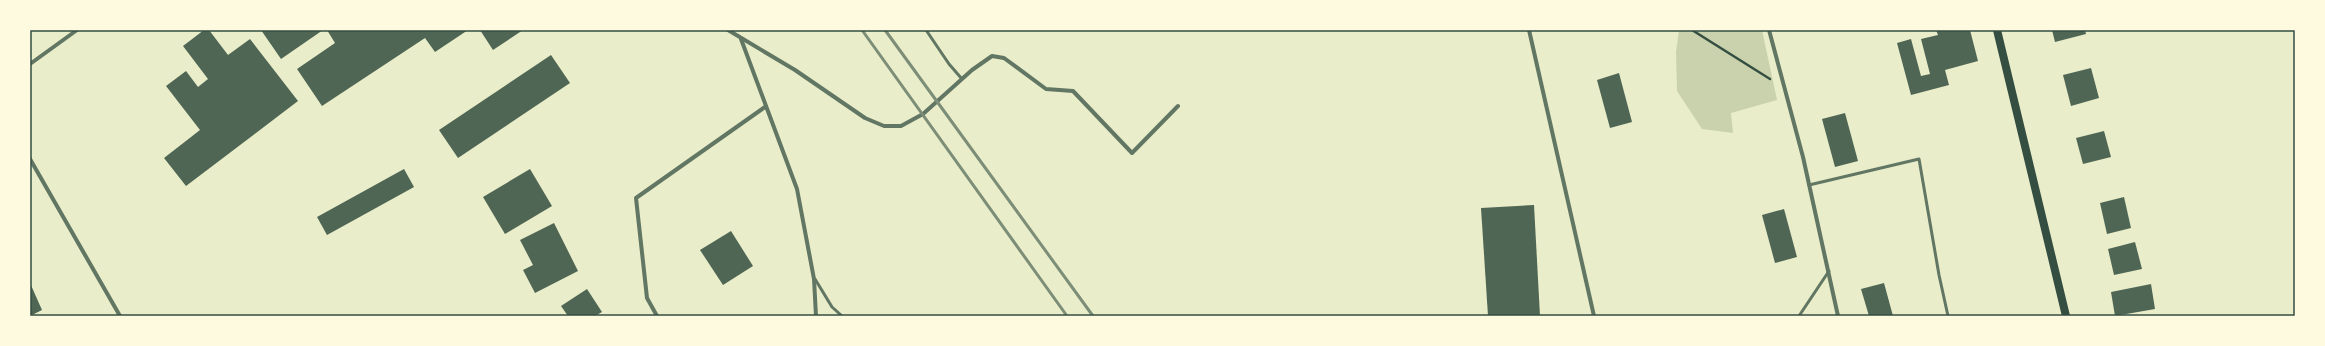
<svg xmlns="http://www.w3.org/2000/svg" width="2325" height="346" font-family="'DM Sans',sans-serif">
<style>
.green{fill:#cad2ad}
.building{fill:#4f6655}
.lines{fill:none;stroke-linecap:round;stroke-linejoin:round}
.path{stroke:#344e41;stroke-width:2.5}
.service{stroke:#617663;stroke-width:3}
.minor{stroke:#617663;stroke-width:4}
.secondary{stroke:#344e41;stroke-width:8}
.rail{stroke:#7c8e77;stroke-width:3}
.neatline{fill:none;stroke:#344e41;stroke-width:1.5}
</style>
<rect width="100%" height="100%" fill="#e9edc9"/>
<polygon class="green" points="1679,30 1762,30 1777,100 1731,113 1733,133 1702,129 1677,91 1676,52"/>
<g class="building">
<polygon points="204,30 209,30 228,55 250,39 298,101 186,186 164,158 200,130 166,86 186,71 198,87 208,79 183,46"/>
<polygon points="261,30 323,30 281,59"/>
<polygon points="327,30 468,30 435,52 425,38 322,106 297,69 335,43"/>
<polygon points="480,30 523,30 493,50"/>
<polygon points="1936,30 1970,30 1978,61 1945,70 1949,85 1911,95 1897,43 1911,39 1921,76 1930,74 1921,39 1938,35"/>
<polygon points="2052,30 2085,30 2086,34 2055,42"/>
<polygon points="551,55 570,83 458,158 439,130"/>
<polygon points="2091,68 2099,98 2071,106 2063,75"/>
<polygon points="1619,73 1632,122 1610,128 1597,80"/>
<polygon points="1845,113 1858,161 1835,167 1822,119"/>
<polygon points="2104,131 2111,157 2083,164 2076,138"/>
<polygon points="404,169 414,187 327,235 317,217"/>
<polygon points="530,169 552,206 505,234 483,197"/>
<polygon points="2124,197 2131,228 2107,234 2100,203"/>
<polygon points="1534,205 1540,316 1488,316 1481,208"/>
<polygon points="1784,209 1797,257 1775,263 1762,215"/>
<polygon points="554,223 578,271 535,293 523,270 533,265 520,240"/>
<polygon points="731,231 753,266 723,285 700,250"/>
<polygon points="2135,242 2142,269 2114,275 2108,249"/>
<polygon points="30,283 42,310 30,316"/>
<polygon points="1884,283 1893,316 1869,316 1861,289"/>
<polygon points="2151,284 2155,309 2115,316 2111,292"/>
<polygon points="587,289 602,312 595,316 568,316 561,306"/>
</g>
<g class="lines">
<polyline class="path" points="1692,30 1770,79"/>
<g class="service">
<polyline points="926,30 949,64 962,79"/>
<polyline points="1809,185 1919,159 1939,275 1948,316"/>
<polyline points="815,279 832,307 842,316"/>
<polyline points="1799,316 1829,271"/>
</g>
<g class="minor">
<polyline points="728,30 795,70 865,118 884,126 901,126 923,114 972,70 992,56 1004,58 1046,89 1073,91 1132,153 1178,106"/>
<polyline points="1529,30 1594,316"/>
<polyline points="1769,30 1803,157 1838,316"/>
<polyline points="741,39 797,189 814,279 816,316"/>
<polyline points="30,64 77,30"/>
<polyline points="30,159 120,316"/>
<polyline points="657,316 647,298 636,198 765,107"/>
</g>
<polyline class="secondary" points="1997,30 2066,316"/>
<g class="rail">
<polyline points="862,30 1067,316"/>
<polyline points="885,30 1093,316"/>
</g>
</g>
<rect width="2325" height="346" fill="none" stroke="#fefae0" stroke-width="62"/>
<rect x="31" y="31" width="2263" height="284" class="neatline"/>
</svg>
